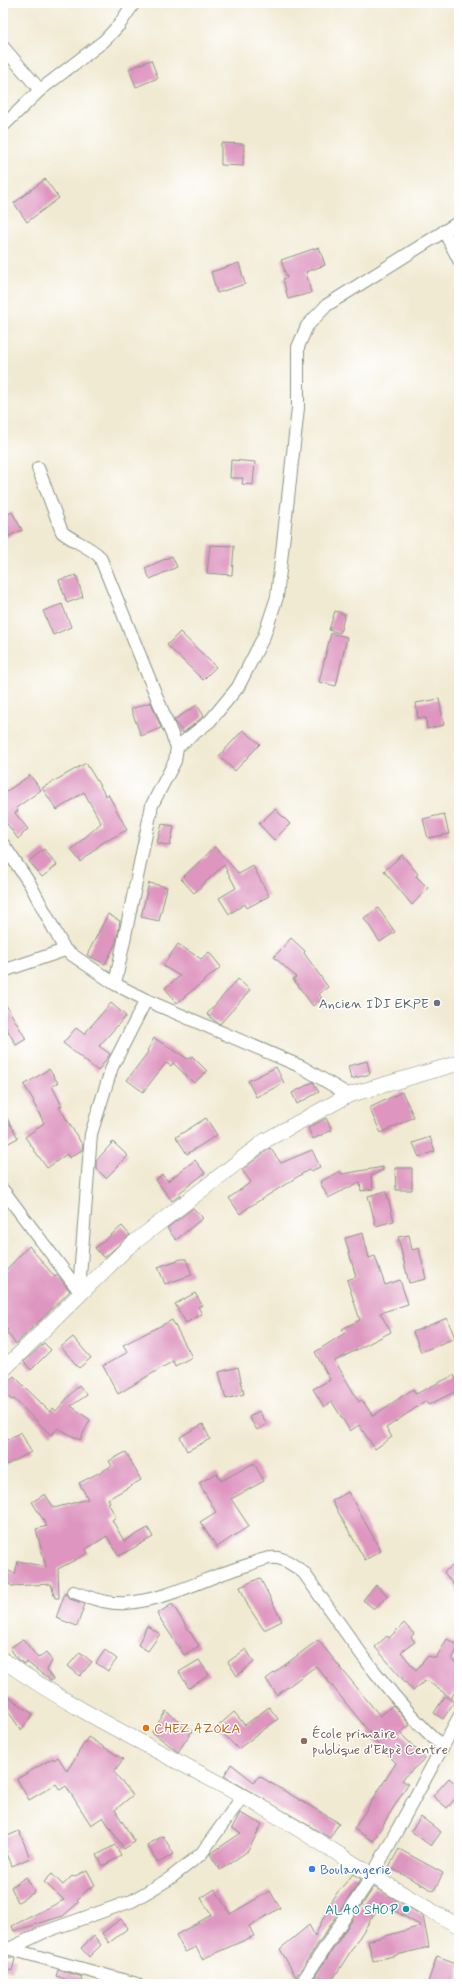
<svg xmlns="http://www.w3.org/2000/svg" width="462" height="1987" font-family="Mynerve,sans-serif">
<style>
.building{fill:#de95bf}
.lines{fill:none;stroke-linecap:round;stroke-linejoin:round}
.minor-casing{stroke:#889484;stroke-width:14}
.tertiary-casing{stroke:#889484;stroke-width:16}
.minor{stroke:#fff;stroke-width:12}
.tertiary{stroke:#fff;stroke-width:15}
.worship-dot{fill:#6b7280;stroke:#fff;stroke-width:1.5}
.food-dot{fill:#e8710a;stroke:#fff;stroke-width:1.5}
.education-dot{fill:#8d6e63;stroke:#fff;stroke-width:1.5}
.shop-dot{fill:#3f7fe0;stroke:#fff;stroke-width:1.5}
.culture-dot{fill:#0f9aa8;stroke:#fff;stroke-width:1.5}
.labels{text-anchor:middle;stroke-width:3;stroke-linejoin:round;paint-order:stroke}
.worship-label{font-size:14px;fill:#5b616d;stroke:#fff;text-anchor:end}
.food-label{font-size:14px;fill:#c56008;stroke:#fff;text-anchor:start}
.education-label{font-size:14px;fill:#785e54;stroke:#fff;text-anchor:start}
.shop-label{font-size:14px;fill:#366cbe;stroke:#fff;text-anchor:start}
.culture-label{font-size:14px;fill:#0d838f;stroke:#fff;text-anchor:end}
</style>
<rect width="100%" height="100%" fill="#fff"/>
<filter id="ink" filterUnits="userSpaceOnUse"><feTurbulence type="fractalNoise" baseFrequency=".025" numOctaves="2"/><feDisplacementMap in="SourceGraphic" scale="8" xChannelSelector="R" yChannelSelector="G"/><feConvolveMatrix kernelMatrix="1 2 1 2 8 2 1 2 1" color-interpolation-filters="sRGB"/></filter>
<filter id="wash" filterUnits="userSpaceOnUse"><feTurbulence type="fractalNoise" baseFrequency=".012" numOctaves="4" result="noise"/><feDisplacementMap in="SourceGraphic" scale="16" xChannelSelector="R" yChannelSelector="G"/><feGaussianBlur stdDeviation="0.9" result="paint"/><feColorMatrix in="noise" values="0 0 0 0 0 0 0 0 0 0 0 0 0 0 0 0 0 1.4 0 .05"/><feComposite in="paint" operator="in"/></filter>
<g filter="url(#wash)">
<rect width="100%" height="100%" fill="#f1ead3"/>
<g id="blocks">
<g class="building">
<polygon points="151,60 158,78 136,87 129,69"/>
<polygon points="221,143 244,144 243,166 221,165"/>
<polygon points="45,179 59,198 27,222 14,203"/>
<polygon points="319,247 325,265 306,272 311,293 288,299 283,279 287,278 281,260"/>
<polygon points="239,263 245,284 217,293 211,272"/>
<polygon points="231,460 255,462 253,485 242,484 243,478 230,478"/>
<polygon points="12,512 22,530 3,539 3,517"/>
<polygon points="210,545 234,546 232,575 207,573"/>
<polygon points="172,556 177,567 150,579 145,568"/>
<polygon points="76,575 83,597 67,603 59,580"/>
<polygon points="62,604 71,627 53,635 43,611"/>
<polygon points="335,611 345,614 340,633 329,630"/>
<polygon points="180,632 216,667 203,680 167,645"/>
<polygon points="331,633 347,637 336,686 319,682"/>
<polygon points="439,699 444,725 427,729 426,718 418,718 416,703"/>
<polygon points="151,702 161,728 141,736 131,709"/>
<polygon points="197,705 204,716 183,733 174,720"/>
<polygon points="243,730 260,744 235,771 219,756"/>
<polygon points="86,763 106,796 108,794 127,830 102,843 81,862 71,850 101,823 84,792 57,810 42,788"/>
<polygon points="30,775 41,790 16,808 18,811 15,813 28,829 18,839 5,821 3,823 3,794"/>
<polygon points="275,809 290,824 274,840 259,824"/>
<polygon points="444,814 449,834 428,838 423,819"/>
<polygon points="162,824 174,826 170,846 157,843"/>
<polygon points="215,847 239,874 253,866 269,896 247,908 245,904 229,914 219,898 236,888 224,865 194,893 181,879"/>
<polygon points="44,849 57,865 42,877 29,861"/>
<polygon points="402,855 418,874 416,876 428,888 412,905 384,871"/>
<polygon points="149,883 167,887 159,921 141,917"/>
<polygon points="378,908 395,932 380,942 364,918"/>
<polygon points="108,914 120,921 116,943 105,964 87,955"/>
<polygon points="291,938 305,951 304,953 328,987 319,994 322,999 313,1006 293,979 296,977 274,957"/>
<polygon points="178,944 201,959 209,952 221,967 177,1003 165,988 180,976 163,966"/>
<polygon points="238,979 250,990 220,1024 216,1022 207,1014"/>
<polygon points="3,1000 26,1039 16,1045 3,1022"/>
<polygon points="111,1003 126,1016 99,1046 110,1054 98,1071 63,1043 76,1028 84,1034"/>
<polygon points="154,1038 188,1059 192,1056 207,1071 194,1083 173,1063 171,1066 166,1063 143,1092 127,1080 148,1052 147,1051"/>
<polygon points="367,1061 370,1074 351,1079 348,1066"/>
<polygon points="276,1067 284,1083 256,1097 248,1081"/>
<polygon points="49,1069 58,1083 52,1086 62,1106 59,1107 83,1146 82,1150 69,1158 67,1154 47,1168 25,1137 44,1123 33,1102 34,1101 24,1085"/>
<polygon points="313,1082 319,1092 297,1104 292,1093"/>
<polygon points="402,1092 414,1117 381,1133 369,1108"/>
<polygon points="3,1111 18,1138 3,1146"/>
<polygon points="206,1118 217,1135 187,1154 176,1137"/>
<polygon points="326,1118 332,1130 313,1139 308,1128"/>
<polygon points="430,1137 435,1151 419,1157 413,1143"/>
<polygon points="113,1142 128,1156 106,1178 96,1169 96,1161"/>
<polygon points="270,1148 281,1163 312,1150 320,1167 311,1171 310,1169 249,1207 240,1214 229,1198 251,1182 242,1170"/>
<polygon points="195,1160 205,1173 179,1193 181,1195 172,1201 156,1180 162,1175 168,1181"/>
<polygon points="383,1167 383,1170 371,1176 373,1189 361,1191 360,1182 328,1198 320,1182 340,1171 342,1174"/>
<polygon points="395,1168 412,1168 412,1190 396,1190"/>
<polygon points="386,1191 394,1221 376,1226 368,1196"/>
<polygon points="193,1208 203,1218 176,1240 167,1228"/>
<polygon points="122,1226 130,1235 104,1258 95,1248"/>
<polygon points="363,1233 369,1258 375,1256 385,1285 400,1280 408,1304 380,1313 391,1332 335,1361 359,1402 362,1400 373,1416 413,1389 416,1394 454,1375 459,1386 459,1390 428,1405 426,1401 386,1428 392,1437 375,1449 359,1425 350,1431 332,1402 324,1407 313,1389 330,1380 315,1352 345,1333 342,1329 360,1320 347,1280 356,1277 345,1238"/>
<polygon points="409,1235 412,1250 419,1248 426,1279 409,1283 398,1237"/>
<polygon points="29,1246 55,1277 57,1275 70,1291 16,1344 6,1331 8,1330 3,1323 3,1273"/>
<polygon points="181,1259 186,1259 192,1275 165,1284 158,1267"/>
<polygon points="195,1293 202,1305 198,1307 202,1314 186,1323 175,1304"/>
<polygon points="447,1318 455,1338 421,1352 413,1332"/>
<polygon points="172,1320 192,1357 175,1366 173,1361 118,1394 103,1366 128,1352 123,1345"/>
<polygon points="73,1337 91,1358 79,1368 61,1347"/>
<polygon points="44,1343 51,1350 31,1370 24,1362"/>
<polygon points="238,1367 244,1394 226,1399 219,1372"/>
<polygon points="14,1376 50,1412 53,1408 56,1411 79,1385 87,1395 71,1406 90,1420 80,1440 58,1428 51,1435 14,1399 12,1400 3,1392 3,1387"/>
<polygon points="259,1411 267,1424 257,1430 249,1417"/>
<polygon points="203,1424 210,1439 187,1451 180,1437"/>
<polygon points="21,1432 31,1452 3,1467 3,1442"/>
<polygon points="126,1452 141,1480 108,1499 110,1502 108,1503 116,1517 112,1520 124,1541 148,1528 153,1537 119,1556 107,1536 86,1549 88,1553 58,1569 59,1598 55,1598 51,1584 12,1586 3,1580 3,1568 15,1574 18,1561 46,1567 36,1529 47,1526 32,1502 45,1494 54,1508 88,1499 79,1483 112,1466 109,1461"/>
<polygon points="254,1463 264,1481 231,1499 249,1526 217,1547 200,1522 216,1512 199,1483 217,1473 221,1481"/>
<polygon points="348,1492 381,1551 365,1560 332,1501"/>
<polygon points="459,1561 459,1593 444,1572"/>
<polygon points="260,1578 282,1621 264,1630 248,1606 240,1587"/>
<polygon points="376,1585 388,1596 374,1609 363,1600"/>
<polygon points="65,1593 70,1599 85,1604 77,1626 56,1618"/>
<polygon points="172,1604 199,1646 184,1655 157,1614"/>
<polygon points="404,1623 414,1634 411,1637 415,1642 401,1652 416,1670 428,1656 436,1658 447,1639 459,1646 452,1660 459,1665 459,1686 451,1698 426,1680 413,1691 375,1647 387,1636 389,1638"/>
<polygon points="147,1626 160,1634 148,1651 138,1645"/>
<polygon points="23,1639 38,1658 46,1652 52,1661 47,1670 53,1679 51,1681 27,1662 25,1664 18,1660 10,1648"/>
<polygon points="318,1640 380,1716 393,1705 410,1725 400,1733 425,1758 402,1780 408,1784 373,1841 354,1829 396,1763 369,1735 370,1733 316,1666 277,1695 266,1679"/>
<polygon points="246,1649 254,1662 237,1676 228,1662"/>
<polygon points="105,1650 117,1659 108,1671 96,1663"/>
<polygon points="80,1652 92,1662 80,1676 68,1666"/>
<polygon points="199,1660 209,1675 189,1688 179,1672"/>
<polygon points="3,1693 33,1714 21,1730 3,1704"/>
<polygon points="445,1696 454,1702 443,1719 434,1713"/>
<polygon points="269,1707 278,1719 238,1749 217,1727 234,1712 245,1725"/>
<polygon points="166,1711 192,1731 178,1752 152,1732"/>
<polygon points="88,1737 123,1759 114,1772 133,1795 115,1810 135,1842 124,1849 103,1817 91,1825 66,1786 60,1790 56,1784 29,1800 17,1779 53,1758 54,1760 58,1757 67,1771"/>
<polygon points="231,1764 254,1782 259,1776 339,1823 330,1838 224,1776"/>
<polygon points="449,1778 459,1787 459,1794 447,1808 433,1796"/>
<polygon points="240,1813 262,1824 248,1851 220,1870 210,1854 241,1833 232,1828"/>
<polygon points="421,1817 441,1832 431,1846 411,1831"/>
<polygon points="19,1831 30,1858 12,1866 3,1843 3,1838"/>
<polygon points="163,1836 174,1854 158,1863 147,1845"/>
<polygon points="115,1845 121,1856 103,1866 97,1855"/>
<polygon points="399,1849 443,1873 434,1891 389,1867"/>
<polygon points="87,1870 95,1885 88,1889 77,1900 79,1902 63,1916 14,1931 12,1926 64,1900 44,1882 52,1874 63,1885 72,1876 73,1877"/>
<polygon points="353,1874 361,1879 296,1977 280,1949 309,1925 315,1936 332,1899"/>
<polygon points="26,1877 35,1892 18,1902 11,1887"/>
<polygon points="374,1887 423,1916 429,1947 373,1961 368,1941 421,1926 381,1903 330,1984 310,1984"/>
<polygon points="215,1889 230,1914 270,1891 280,1908 249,1926 254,1936 202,1959 196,1947 185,1952 176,1935 211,1915 201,1898"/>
<polygon points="121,1919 128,1928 109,1943 102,1933"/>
<polygon points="94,1936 101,1945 89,1957 81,1948"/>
<polygon points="3,1955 15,1959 12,1971 3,1968"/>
<polygon points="437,1956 459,1964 459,1976 456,1984 435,1984 428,1982"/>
<polygon points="58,1970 82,1977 80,1984 56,1976"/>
</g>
</g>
</g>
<g filter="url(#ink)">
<use href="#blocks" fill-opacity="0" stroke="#889484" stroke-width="1"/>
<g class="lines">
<g class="minor-casing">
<g id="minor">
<polyline points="3,47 40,90"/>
<polyline points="3,126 40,90 104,41 119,25 134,3"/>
<polyline points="444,231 459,260"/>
<path d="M38 468 62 532C74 542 89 546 100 557L177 747 175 761 152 805 115 984"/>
<polyline points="177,747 210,721 238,687 264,636 277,597 298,408 298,347 307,326 327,305 459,222"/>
<polyline points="3,844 30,884 65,950 115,984 146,1000 302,1067 349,1095"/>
<polyline points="3,971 65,950"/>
<polyline points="3,1190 80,1292"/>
<polyline points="79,1290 91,1134 112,1067 146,1000"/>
<path d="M73 1592C90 1597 108 1605 126 1603 169 1600 208 1576 248 1565 256 1562 264 1558 272 1558 283 1556 296 1567 304 1573 346 1633 388 1697 443 1747"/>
<polyline points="7,1948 137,1984"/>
<polyline points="11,1948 44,1932 132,1901 169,1879 201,1854 243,1796"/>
<polyline points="301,1984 372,1876 459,1717"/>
</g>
</g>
<g class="tertiary-casing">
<g id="tertiary">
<polyline points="3,1370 127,1248 266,1140 349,1095 459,1063"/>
<path d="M3 1660C78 1713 162 1752 242 1796 316 1836 384 1887 459 1926"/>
</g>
</g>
<use href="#minor" class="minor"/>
<use href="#tertiary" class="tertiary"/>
</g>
</g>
<circle class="worship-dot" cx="437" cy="1003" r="4"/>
<circle class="food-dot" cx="146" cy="1728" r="4"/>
<circle class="education-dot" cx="304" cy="1741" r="4"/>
<circle class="shop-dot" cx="312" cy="1869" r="4"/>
<circle class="culture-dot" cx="406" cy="1909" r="4"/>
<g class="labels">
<g class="worship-label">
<text x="429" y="1008">Ancien IDI EKPE</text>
</g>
<g class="food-label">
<text x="154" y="1733">CHEZ AZOKA</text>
</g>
<g class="education-label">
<text x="312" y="1738">École primaire<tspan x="312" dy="16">publique d'Ekpè Centre</tspan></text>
</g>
<g class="shop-label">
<text x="320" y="1874">Boulangerie</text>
</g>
<g class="culture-label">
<text x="398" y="1914">ALAO SHOP</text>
</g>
</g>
<rect width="462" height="1987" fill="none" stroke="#fff" stroke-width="16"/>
</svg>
